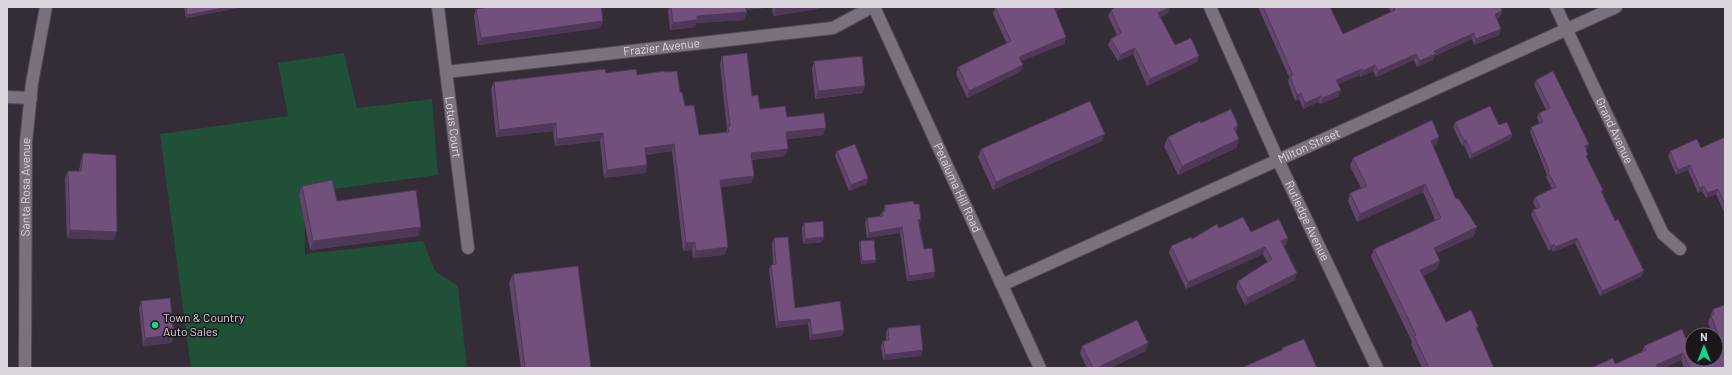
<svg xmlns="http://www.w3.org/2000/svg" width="1732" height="375" font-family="Barlow,sans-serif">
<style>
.green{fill:#215038}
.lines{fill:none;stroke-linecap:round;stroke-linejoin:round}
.street-casing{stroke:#514a53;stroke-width:14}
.secondary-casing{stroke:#514a53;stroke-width:14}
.street{stroke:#7b717e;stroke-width:12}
.secondary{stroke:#7b717e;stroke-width:12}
.wall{fill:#61456b}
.shaded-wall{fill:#4f3857}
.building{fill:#71507c;stroke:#4f3857}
.poi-dot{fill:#0ad98b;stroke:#1a161b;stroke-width:1.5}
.labels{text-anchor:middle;stroke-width:3;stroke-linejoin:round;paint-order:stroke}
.street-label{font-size:12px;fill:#dbd6dd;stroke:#1a161b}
.poi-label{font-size:12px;fill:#dbd6dd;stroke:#1a161b;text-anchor:start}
</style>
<rect width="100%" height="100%" fill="#342c37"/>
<polygon class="green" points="344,53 357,108 432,99 438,175 304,193 305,254 423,241 435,271 458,286 467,368 191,368 160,134 288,116 278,63"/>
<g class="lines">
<g class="street-casing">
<g id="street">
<path id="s1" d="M438 7 468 248"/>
<path id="s2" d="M1210 7 1278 160 1377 368"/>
<path id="s3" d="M1556 7 1663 234 1680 249"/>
<path id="s4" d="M446 72 833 28 872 7"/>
<polyline points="7,97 31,98"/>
<path id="s5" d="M1002 285 1616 7"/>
</g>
</g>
<g class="secondary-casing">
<g id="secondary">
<path id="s6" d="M874 7 1040 368"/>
<path id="s7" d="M25 368 26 142 32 83 46 7"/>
</g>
</g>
<use href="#street" class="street"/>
<use href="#secondary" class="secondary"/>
</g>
<g class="wall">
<polygon points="184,7 242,7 186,18"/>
<polygon points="669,7 772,7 746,10 744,20 696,23 695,27 670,30 668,11"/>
<polygon points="772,7 821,7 818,9 773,16"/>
<polygon points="995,7 1065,7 1056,11 1066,37 1064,44 1021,61 1021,71 967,98 956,74 958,67 1007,44 993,14"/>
<polygon points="1115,7 1170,7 1168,13 1160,17 1175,45 1199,56 1197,62 1147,86 1133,54 1118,61 1108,45 1111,39 1117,35 1108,16 1111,10 1115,8"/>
<polygon points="1258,7 1330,7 1343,34 1391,12 1388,7 1419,7 1502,11 1500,17 1496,18 1499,35 1474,45 1472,39 1435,56 1433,60 1417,67 1414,60 1376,77 1373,71 1360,77 1360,75 1338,84 1339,96 1321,104 1318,102 1303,109 1299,99 1295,101 1288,82 1289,77"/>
<polygon points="476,9 603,21 600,28 478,45 474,16"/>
<polygon points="722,56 752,96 760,109 787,117 823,135 787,139 785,156 752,160 754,176 751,183 721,187 725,255 693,258 692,250 683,251 672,151 646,155 647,165 645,173 604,178 600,141 555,146 553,131 496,137 491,89 494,82 606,73 637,75 665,72 680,92 685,106 699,135 726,132 727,129 720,64"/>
<polygon points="814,61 865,86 862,93 815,99 812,69"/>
<polygon points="1536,80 1589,144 1587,149 1586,149 1587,158 1603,190 1602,192 1642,276 1600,296 1575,243 1553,252 1552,249 1549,251 1531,215 1533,210 1536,209 1533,202 1535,197 1552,189 1546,177 1547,175 1530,132 1531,127 1540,124 1537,118 1539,113 1546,110 1534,85"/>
<polygon points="1455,122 1499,125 1512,134 1511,139 1470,159 1464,145 1462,146 1453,127"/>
<polygon points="1201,123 1238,125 1236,132 1239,139 1236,148 1178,175 1164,146 1168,137"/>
<polygon points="1439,137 1436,145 1433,147 1456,199 1474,236 1436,253 1437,269 1423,276 1446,322 1478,326 1477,329 1494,368 1422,368 1411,344 1412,342 1371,257 1374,249 1435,220 1423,192 1357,222 1348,201 1350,193 1361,188 1350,166 1353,158"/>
<polygon points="1725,137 1725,214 1716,194 1706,198 1702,191 1698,193 1688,170 1676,175 1668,156 1670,151 1701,148"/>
<polygon points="1102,141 993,190 978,157 981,149"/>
<polygon points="837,151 868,178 866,184 849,191 835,156"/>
<polygon points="83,153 114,240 67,238 65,178 68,171 79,171 81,160"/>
<polygon points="302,186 337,201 418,236 310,250 299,195"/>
<polygon points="914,204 921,219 919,225 924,249 934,278 907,281 900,233 867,238 865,223 867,218 880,216 882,212 883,212 885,205"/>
<polygon points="804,223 822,242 803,244 802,228"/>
<polygon points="1251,232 1286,245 1283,246 1295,280 1245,305 1236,288 1238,281 1267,262 1263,254 1186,289 1169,253 1171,246 1192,239"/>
<polygon points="774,238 795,308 844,330 842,336 810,340 808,324 776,328 769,270 771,265 773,265 772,243"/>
<polygon points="860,241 876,260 875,263 861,264 859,244"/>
<polygon points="513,274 591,368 521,368 509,283"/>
<polygon points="141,301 174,335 171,343 143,346 139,308"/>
<polygon points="1725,305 1725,368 1684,368 1681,360 1663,368 1591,368 1615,364 1642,352 1644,346 1689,347 1716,335 1713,335 1708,323 1713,309"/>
<polygon points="888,328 921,356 883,360 881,346 883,341 886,340 886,333"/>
<polygon points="1082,346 1146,351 1110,368 1087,368 1080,353"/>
</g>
<g class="shaded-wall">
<polygon points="229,7 242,7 186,18 187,15"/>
<polygon points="743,7 772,7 742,10"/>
<polygon points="785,7 821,7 818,9 773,16 776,8"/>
<polygon points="1054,7 1065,7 1052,13"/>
<polygon points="1170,7 1168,13 1156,20 1158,13"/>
<polygon points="1502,11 1500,17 1492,20 1495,14"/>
<polygon points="747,12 744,20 696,23 695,27 670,30 673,23 697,16"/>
<polygon points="603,21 600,28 478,45 481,38"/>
<polygon points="1501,29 1499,35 1474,45 1476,39"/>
<polygon points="1474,33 1472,39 1435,56 1433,60 1417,67 1419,61 1434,51"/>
<polygon points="1066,37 1064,44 1017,63 1019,57"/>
<polygon points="1135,48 1133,54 1118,61 1120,55"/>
<polygon points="1416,54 1414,60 1376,77 1378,71"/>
<polygon points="1199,56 1197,62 1147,86 1150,79"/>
<polygon points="1023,65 1021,71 967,98 969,91"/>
<polygon points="1375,65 1373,71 1360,77 1363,71"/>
<polygon points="1362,69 1360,75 1334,86 1336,80"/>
<polygon points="865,86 862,93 815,99 818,91"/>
<polygon points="1341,90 1339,96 1321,104 1323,98"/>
<polygon points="1301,93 1299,99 1295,101 1297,95"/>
<polygon points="1321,96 1318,102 1303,109 1305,103"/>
<polygon points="556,123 553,131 496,137 499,130"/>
<polygon points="1238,125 1235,134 1234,128"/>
<polygon points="826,128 823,135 783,140 786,132"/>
<polygon points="603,133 600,141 555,146 557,139"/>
<polygon points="1105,134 1102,141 993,190 996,182"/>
<polygon points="1512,134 1511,139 1470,159 1472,154"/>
<polygon points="1439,137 1436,145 1428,149 1431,141"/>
<polygon points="1239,139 1236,148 1178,175 1182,166"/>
<polygon points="1466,140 1464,145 1462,146 1464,141"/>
<polygon points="674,144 672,151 643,156 645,148"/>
<polygon points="1589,144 1587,149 1583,151 1585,146"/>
<polygon points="788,149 785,156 748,160 751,153"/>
<polygon points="647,165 645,173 604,178 607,170"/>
<polygon points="1690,165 1688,170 1676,175 1678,170"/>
<polygon points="754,176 751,183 717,188 720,180"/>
<polygon points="868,178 866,184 849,191 851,185"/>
<polygon points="1425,184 1423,192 1357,222 1360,214"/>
<polygon points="1704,186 1702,191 1698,193 1700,188"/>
<polygon points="1718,189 1716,194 1706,198 1707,193"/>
<polygon points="921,219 919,225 916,225 918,220"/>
<polygon points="421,227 418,236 310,250 313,241"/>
<polygon points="902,227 900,233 867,238 869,233"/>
<polygon points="1477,227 1474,236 1431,256 1434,248"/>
<polygon points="70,230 117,232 114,240 67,238"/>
<polygon points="824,237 822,242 803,244 805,239"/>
<polygon points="1288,238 1286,245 1279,248 1281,241"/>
<polygon points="1577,238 1575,243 1553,252 1555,247"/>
<polygon points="695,242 692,250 683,251 686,243"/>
<polygon points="1554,244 1552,249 1549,251 1551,246"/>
<polygon points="728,247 725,255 693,258 696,251"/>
<polygon points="1265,247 1263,254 1186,289 1188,282"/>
<polygon points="876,260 875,263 861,264 862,261"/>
<polygon points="1440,261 1437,269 1418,278 1420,270"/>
<polygon points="1644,271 1642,276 1600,296 1602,291"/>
<polygon points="935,272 934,278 907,281 909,276"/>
<polygon points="1297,273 1295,280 1245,305 1247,298"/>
<polygon points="810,319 808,324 776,328 778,322"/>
<polygon points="844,330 842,336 810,340 812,335"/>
<polygon points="174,335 171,343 143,346 145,338"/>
<polygon points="1148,343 1146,351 1110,368 1097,368"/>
<polygon points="923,350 921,356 883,360 885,355"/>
<polygon points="1683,353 1681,360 1663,368 1655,368 1656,365"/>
</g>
<g class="building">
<polygon points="186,7 229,7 187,15"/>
<polygon points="489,7 601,7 603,21 481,38 476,9"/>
<polygon points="671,7 745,7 747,12 697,16 697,20 673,23"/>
<polygon points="775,7 785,7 776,8"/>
<polygon points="995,7 1054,7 1066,37 1019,57 1023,65 969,91 958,67 1011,41"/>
<polygon points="1116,7 1170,7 1158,13 1175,45 1191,38 1199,56 1150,79 1135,48 1120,55 1111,39 1121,33 1111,10"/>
<polygon points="1263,7 1330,7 1343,34 1395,10 1394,7 1501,7 1502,11 1495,14 1501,29 1476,39 1474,33 1434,51 1436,54 1419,61 1416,54 1378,71 1375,65 1363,71 1362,69 1336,80 1341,90 1323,98 1321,96 1305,103 1301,93 1297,95 1290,76 1293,75"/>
<polygon points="747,53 752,96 758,95 760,109 785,106 787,117 824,113 826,128 786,132 788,149 751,153 754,176 720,180 728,247 696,251 695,242 686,243 674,144 645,148 647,165 607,170 603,133 557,139 556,123 499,130 494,82 605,69 606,73 636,69 637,75 664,71 665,72 677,71 680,92 682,92 685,106 694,105 699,135 729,132 728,126 730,126 722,56"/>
<polygon points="862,56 865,86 818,91 814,61"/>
<polygon points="1553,71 1589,144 1585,146 1588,155 1586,156 1603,190 1601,191 1615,221 1618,219 1644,271 1602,291 1577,238 1555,247 1554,244 1551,246 1533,210 1540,207 1535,197 1556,187 1548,172 1549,171 1531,127 1543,122 1539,113 1550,108 1536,80"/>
<polygon points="1090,101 1105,134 996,182 981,149"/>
<polygon points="1490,106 1499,125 1507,122 1512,134 1472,154 1466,140 1464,141 1455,122"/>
<polygon points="1231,109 1238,125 1234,128 1239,139 1182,166 1168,137 1200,121 1201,123"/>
<polygon points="1432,120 1439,137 1431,141 1456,199 1458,198 1477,227 1434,248 1440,261 1420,270 1446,322 1471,310 1478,326 1476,327 1494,368 1429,368 1414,336 1416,335 1374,249 1441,218 1425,184 1360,214 1350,193 1367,186 1353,158"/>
<polygon points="1725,137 1725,205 1718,189 1707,193 1704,186 1700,188 1690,165 1678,170 1670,151 1697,139 1701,148"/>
<polygon points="855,144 868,178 851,185 837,151"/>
<polygon points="83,153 116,155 117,232 70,230 68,171 81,171"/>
<polygon points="332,180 337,201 416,190 421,227 313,241 302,186"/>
<polygon points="913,201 914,204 919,204 921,219 918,220 924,249 932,248 935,272 909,276 902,227 869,233 867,218 883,216 882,212 885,211 885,205"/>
<polygon points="1243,217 1251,232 1279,219 1288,238 1281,241 1297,273 1247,298 1238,281 1272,259 1265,247 1188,282 1171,246 1191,237 1192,239 1217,224 1219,228"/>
<polygon points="823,221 824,237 805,239 804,223"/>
<polygon points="788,237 795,308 840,301 844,330 812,335 810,319 778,322 771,265 776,264 774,238"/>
<polygon points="874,240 876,260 862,261 860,241"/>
<polygon points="578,266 591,368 525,368 513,274"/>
<polygon points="170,298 174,335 145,338 141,301"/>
<polygon points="1725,305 1725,368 1690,368 1683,353 1656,365 1658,368 1591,368 1613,358 1615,364 1646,350 1644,346 1682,329 1689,347 1692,345 1692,359 1716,359 1716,335 1718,334 1711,316 1714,314 1713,309"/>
<polygon points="1137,320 1148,343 1097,368 1093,368 1082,346"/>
<polygon points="920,325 923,350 885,355 883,341 889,340 888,328"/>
<polygon points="1304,339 1317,368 1241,368 1282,350 1282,348"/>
</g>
<circle class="poi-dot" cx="155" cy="325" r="4"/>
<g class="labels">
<g class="street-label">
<text dy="4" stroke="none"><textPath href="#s4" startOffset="217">Frazier Avenue</textPath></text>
<text dy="4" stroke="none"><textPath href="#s1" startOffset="121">Lotus Court</textPath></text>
<text dy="4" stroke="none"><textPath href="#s3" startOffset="137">Grand Avenue</textPath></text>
<text dy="4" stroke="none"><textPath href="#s5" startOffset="337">Milton Street</textPath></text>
<text dy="4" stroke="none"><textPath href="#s7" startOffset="181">Santa Rosa Avenue</textPath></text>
<text dy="4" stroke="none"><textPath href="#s6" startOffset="199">Petaluma Hill Road</textPath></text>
<text dy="4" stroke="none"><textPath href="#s2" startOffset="235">Rutledge Avenue</textPath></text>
</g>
<g class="poi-label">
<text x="163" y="322">Town &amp; Country<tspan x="163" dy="14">Auto Sales</tspan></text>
</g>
</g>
<rect width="1732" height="375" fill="none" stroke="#dbd6dd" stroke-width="16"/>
<g transform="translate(1704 347)"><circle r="19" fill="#1a161b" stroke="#676369"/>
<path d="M0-3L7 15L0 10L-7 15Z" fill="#0ad98b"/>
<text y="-6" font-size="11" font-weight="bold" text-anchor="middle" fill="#dbd6dd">N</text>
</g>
</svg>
